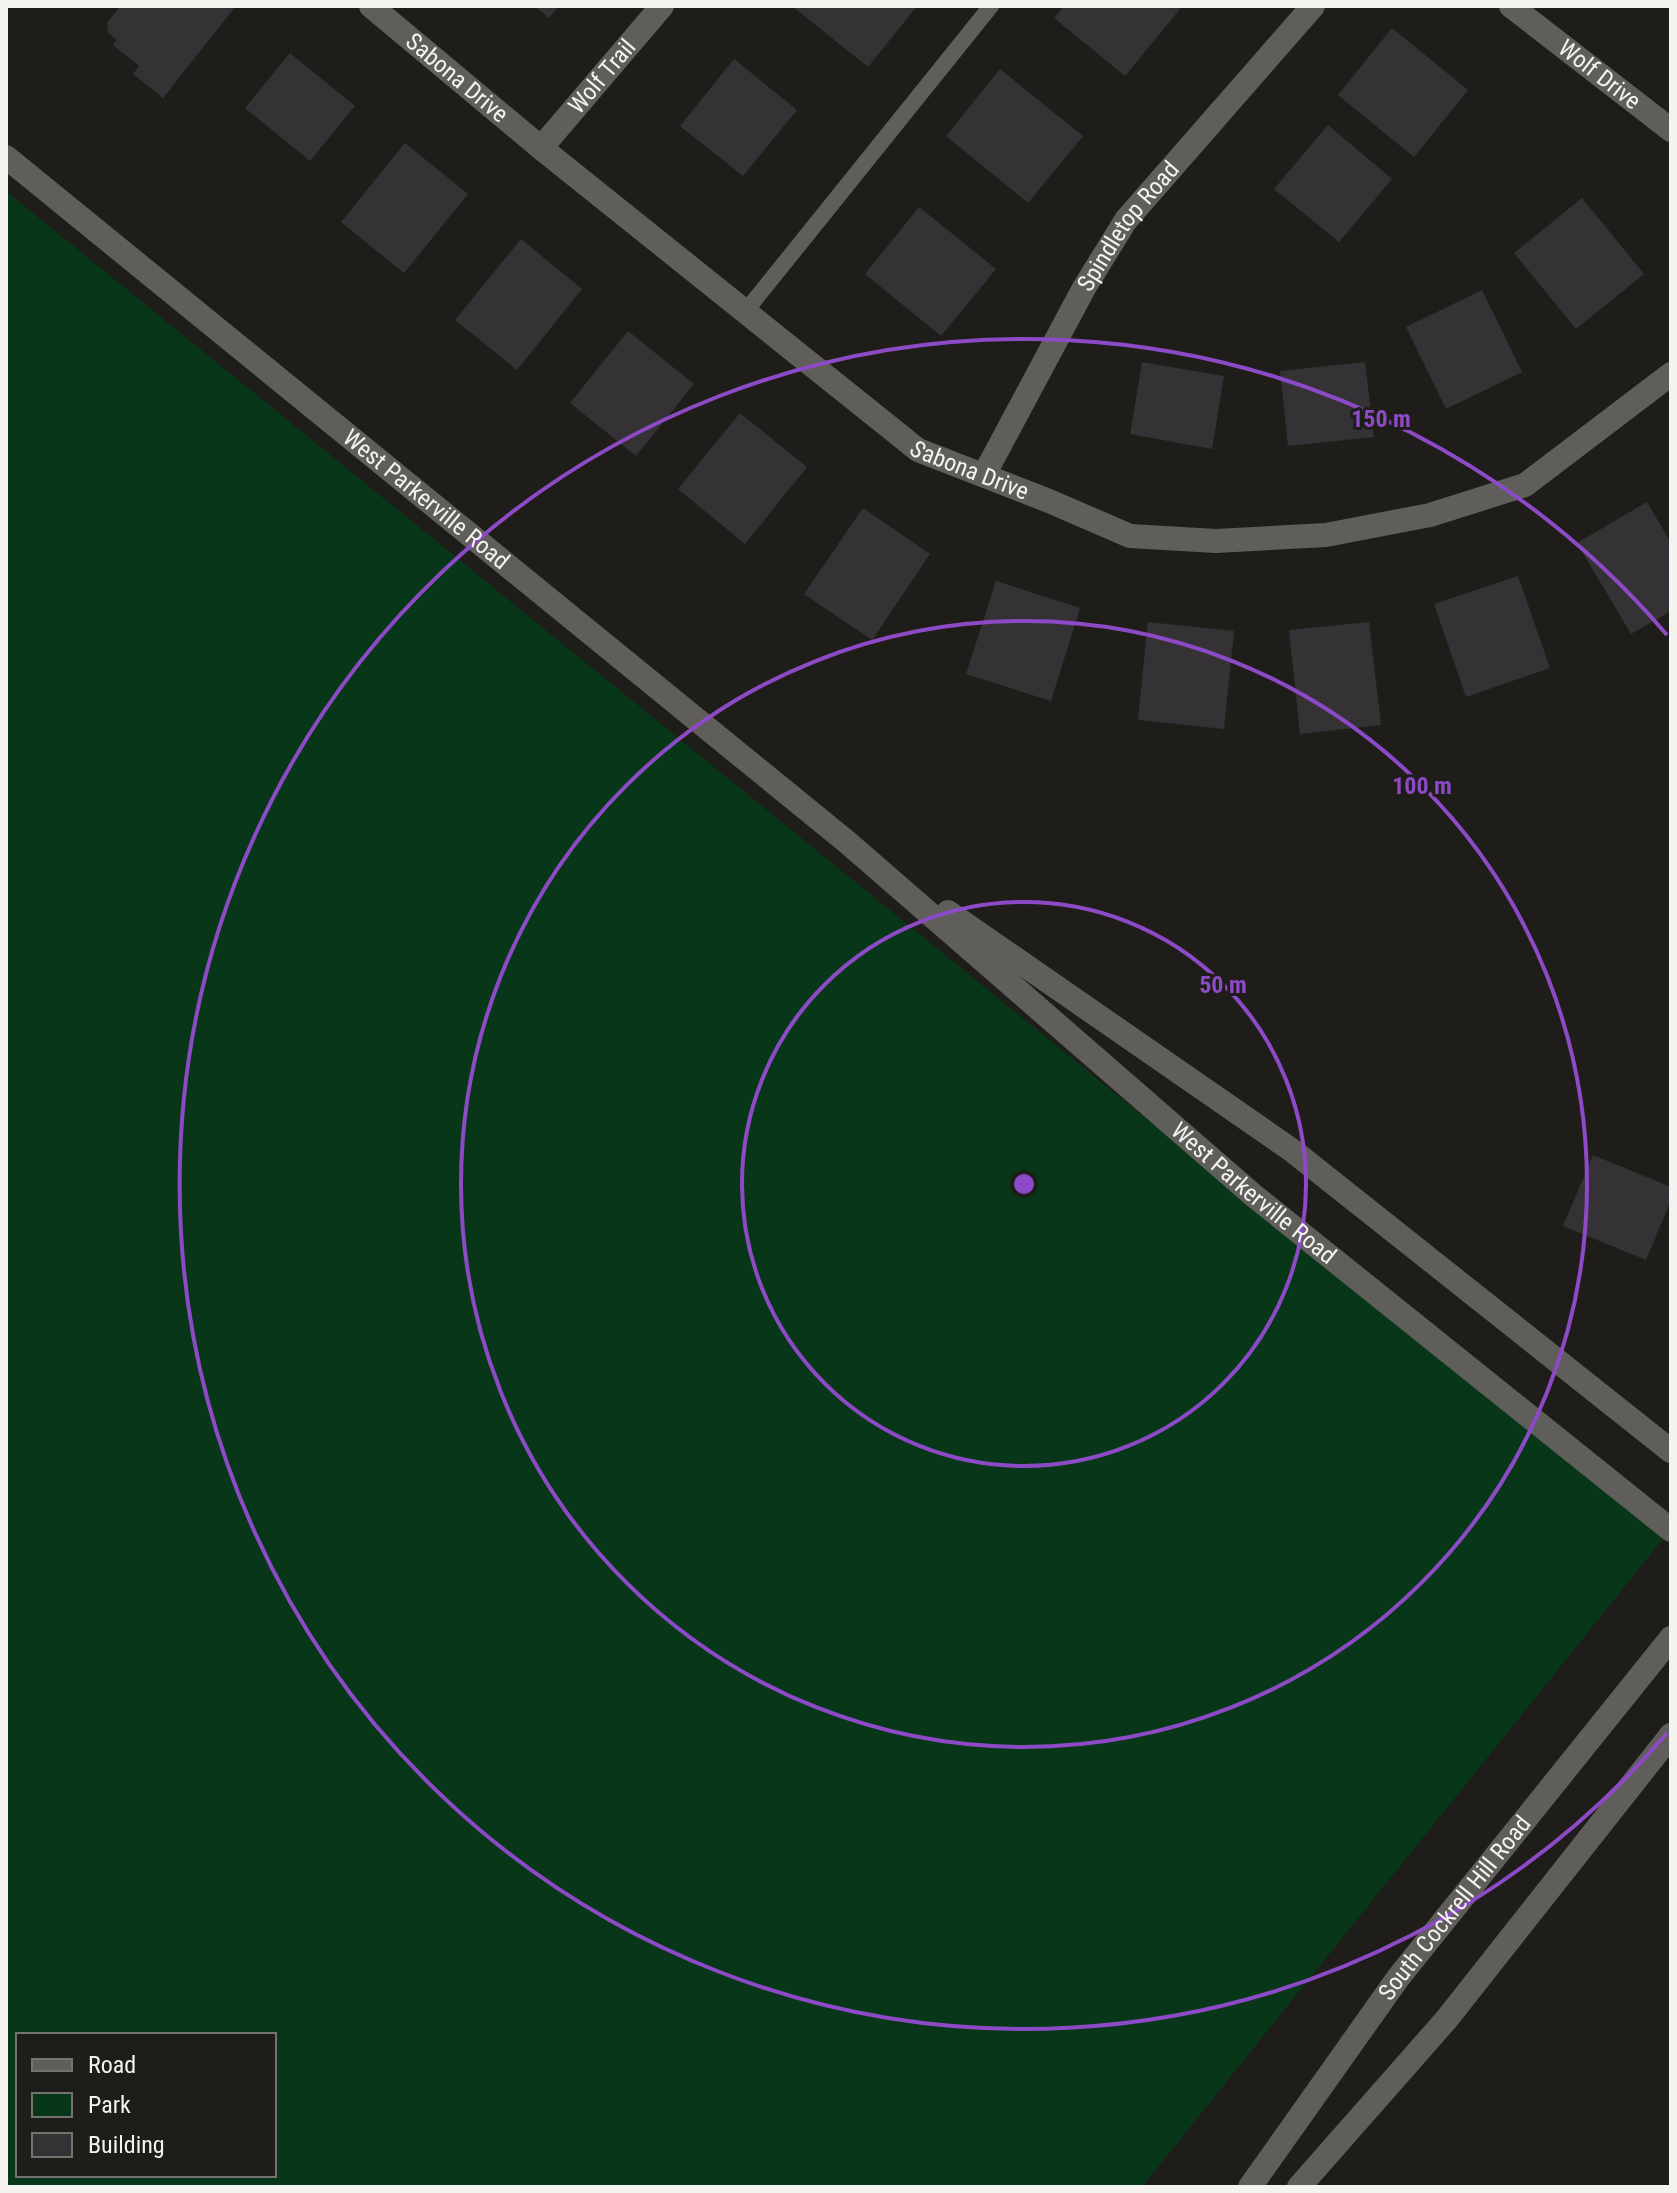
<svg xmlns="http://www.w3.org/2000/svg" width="1677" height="2193" font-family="'Roboto Condensed',sans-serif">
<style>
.green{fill:#073619;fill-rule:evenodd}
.building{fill:#353235}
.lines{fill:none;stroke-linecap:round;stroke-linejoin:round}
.lane{stroke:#605e5a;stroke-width:16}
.street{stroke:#605e5a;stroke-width:24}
.secondary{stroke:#605e5a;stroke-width:24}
.ring{fill:none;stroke:#8d4ac6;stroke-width:4}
.labels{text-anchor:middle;stroke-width:6;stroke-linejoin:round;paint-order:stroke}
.street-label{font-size:24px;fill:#f4f3f0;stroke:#1f1d19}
.centre{fill:#8d4ac6;stroke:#1f1d19;stroke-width:4}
.ring-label{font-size:24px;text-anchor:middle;font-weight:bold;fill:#8d4ac6;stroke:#1f1d19;stroke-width:6;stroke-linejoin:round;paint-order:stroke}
</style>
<rect width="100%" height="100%" fill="#1f1d19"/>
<path class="green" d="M6 191 1663 1539 1142 2187H6ZM18 2035H274V2175H18Z"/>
<g class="building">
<polygon points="120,6 233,6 235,7 163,98 133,74 139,66 113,45 117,40 108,33 107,23"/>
<polygon points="534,6 559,6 549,18"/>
<polygon points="792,6 917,6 868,67"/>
<polygon points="1064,6 1176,6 1180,9 1125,76 1054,18"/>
<polygon points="1392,28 1468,90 1414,157 1338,95"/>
<polygon points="290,53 355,106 310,161 245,108"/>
<polygon points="734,59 797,110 743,176 680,126"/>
<polygon points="1000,69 1083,136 1028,203 946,136"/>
<polygon points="1328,125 1392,179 1339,242 1274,189"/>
<polygon points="405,143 468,194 404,273 341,222"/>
<polygon points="1582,198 1644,274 1576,329 1514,253"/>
<polygon points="919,207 996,269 941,336 865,274"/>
<polygon points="521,239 582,289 517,370 455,320"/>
<polygon points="1482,290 1522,372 1446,409 1406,327"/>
<polygon points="628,331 694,384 636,456 570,403"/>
<polygon points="1142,362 1224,376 1212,449 1130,434"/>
<polygon points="1365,362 1374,437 1288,446 1280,371"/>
<polygon points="740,413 807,467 745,544 678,489"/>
<polygon points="1647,502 1671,543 1671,611 1631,634 1577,543"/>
<polygon points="863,508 930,554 872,640 804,594"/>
<polygon points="1518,576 1550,668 1466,697 1434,604"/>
<polygon points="996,581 1080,608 1051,701 966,674"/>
<polygon points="1148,622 1234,631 1224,729 1138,720"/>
<polygon points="1369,622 1381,725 1300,734 1289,630"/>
<polygon points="1593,1155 1671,1187 1671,1200 1646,1260 1563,1226"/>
</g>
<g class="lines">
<polyline class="lane" points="745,312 991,6"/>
<g class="street">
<path id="s1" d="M371 6 541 148 918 450 1049 501 1130 536 1216 541 1326 535 1430 515 1525 485 1671 374"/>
<path id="s2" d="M1511 6 1671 130"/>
<path id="s3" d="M541 148 662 6"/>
<path id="s4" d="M984 475 1084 288 1126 220 1313 6"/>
</g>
<g class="secondary">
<path id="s5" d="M6 157 847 842 1253 1195 1671 1530"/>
<polyline points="948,912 1293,1151 1671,1451"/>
<path id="s6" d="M1250 2187 1398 1978 1671 1638"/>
<polyline points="1299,2187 1446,2020 1671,1735"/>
</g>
</g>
<g class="ring">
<circle cx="1024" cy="1184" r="282"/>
<circle cx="1024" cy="1184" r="563"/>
<path d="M1667 1733A845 845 0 1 1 1667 635"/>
</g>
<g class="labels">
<g class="street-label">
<text dy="8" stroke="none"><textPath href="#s2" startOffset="112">Wolf Drive</textPath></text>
<text dy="8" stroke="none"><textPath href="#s1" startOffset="112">Sabona Drive</textPath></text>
<text dy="8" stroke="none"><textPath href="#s3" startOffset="94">Wolf Trail</textPath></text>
<text dy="8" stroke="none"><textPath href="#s4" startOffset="288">Spindletop Road</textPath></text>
<text dy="8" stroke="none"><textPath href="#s1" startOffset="760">Sabona Drive</textPath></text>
<text dy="8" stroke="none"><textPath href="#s5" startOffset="542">West Parkerville Road</textPath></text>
<text dy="8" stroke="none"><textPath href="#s5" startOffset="1622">West Parkerville Road</textPath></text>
<text dy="8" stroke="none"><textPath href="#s6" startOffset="346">South Cockrell Hill Road</textPath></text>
</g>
</g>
<circle cx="1024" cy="1184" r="12" class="centre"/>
<g class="ring-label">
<text x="1381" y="427">150 m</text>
<text x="1422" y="794">100 m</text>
<text x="1223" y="993">50 m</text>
</g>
<rect width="1677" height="2193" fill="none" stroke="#f4f3f0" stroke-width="16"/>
<rect x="16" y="2033" width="260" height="144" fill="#1f1d19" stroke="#74736f" stroke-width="2"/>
<rect x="32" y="2059" width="40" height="12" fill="#605e5a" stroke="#74736f" stroke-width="2"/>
<text x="88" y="2073" font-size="24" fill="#f4f3f0">Road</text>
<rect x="32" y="2093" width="40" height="24" fill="#073619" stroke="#74736f" stroke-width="2"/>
<text x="88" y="2113" font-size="24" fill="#f4f3f0">Park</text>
<rect x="32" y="2133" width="40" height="24" fill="#353235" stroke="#74736f" stroke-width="2"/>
<text x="88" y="2153" font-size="24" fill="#f4f3f0">Building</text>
</svg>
